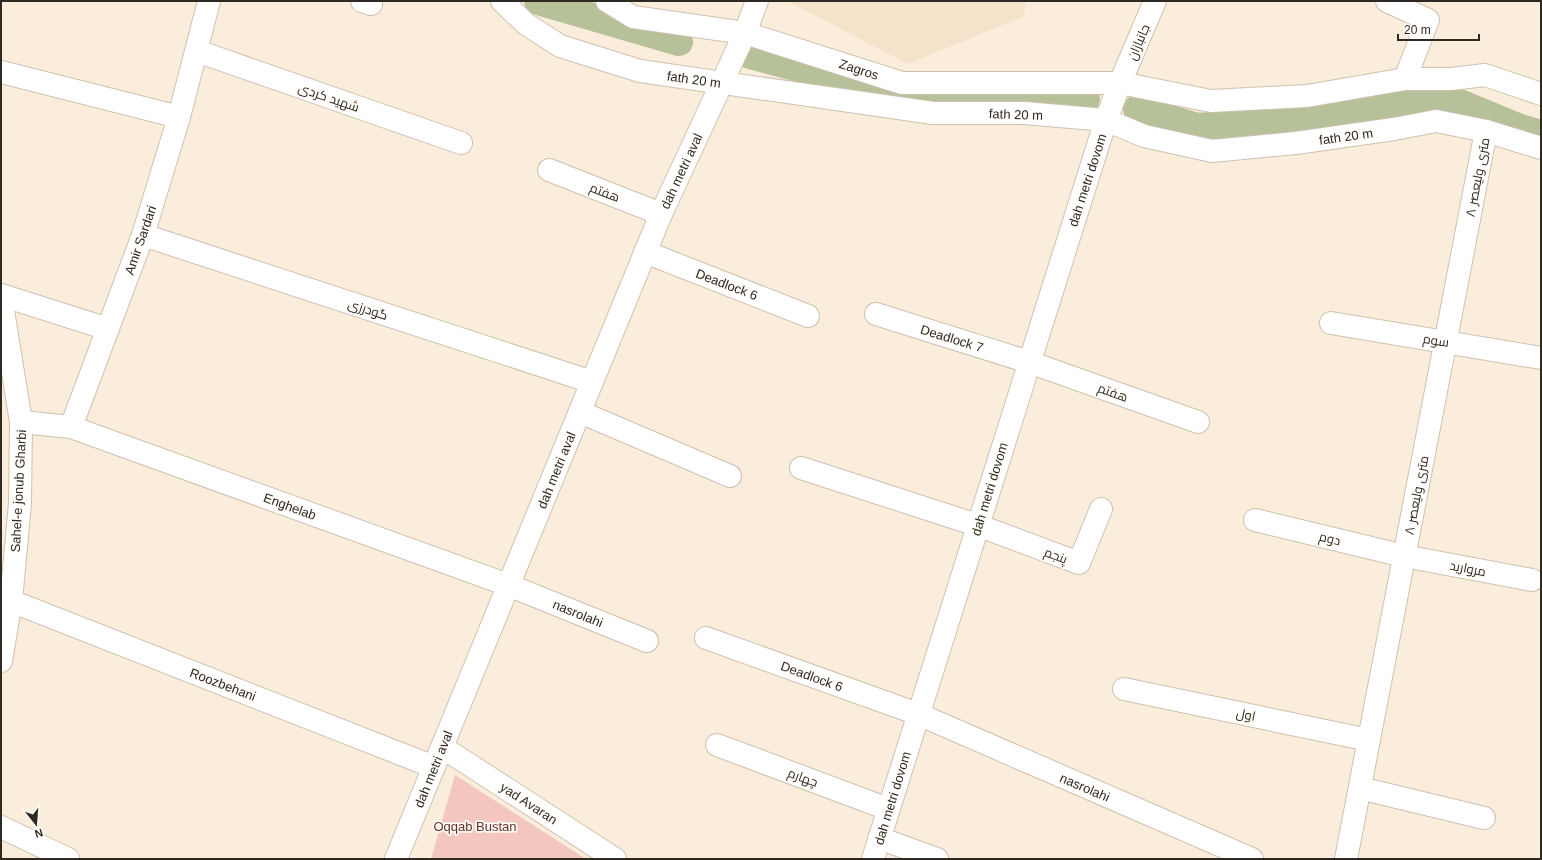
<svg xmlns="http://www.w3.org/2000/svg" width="1542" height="860" font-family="Helvetica,Cairo,sans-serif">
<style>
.built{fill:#f5e2ca}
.green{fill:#f3c7c0}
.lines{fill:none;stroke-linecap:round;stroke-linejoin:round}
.canal{stroke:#b7c199;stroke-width:28}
.minor-casing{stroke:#cfc1b0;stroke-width:24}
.major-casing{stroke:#cfc1b0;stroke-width:24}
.minor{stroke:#fff;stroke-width:22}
.major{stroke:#fff;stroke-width:22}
.labels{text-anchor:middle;stroke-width:3.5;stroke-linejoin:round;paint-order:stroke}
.street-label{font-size:13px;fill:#2e2923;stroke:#fffcf9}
.park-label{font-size:13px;fill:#692f28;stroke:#fffcf9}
</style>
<rect width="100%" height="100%" fill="#fbeddb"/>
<polygon class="built" points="787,1 1026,1 1024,16 908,64"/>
<polygon class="green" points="455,775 586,859 431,859"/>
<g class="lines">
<g class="canal">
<polyline points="538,1 679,42"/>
<polyline points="750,55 915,99 1086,99"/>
<polyline points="1137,109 1197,127 1291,120 1431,100 1462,104 1520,128 1541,134"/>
</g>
<g class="minor-casing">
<g id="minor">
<polyline points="362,1 371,4"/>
<polyline points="502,1 526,24 560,46 640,71 933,113 1024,113 1106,120 1144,136 1212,151 1296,143 1394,129 1436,121 1486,131 1541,148"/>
<polyline points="607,1 633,17 745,33 902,83 1120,83 1211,101 1307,96 1405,79 1451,79 1485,75 1541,94"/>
<polyline points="1387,1 1428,20 1405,79"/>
<polyline points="197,51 461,143"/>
<polyline points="1,72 179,117"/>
<polyline points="549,170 661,214"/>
<polyline points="143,235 592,382"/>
<polyline points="645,252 808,316"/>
<polyline points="1,295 108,329"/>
<polyline points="1,298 21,422 20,503 11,601 1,661"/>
<polyline points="876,314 1029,362 1198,422"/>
<polyline points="1331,323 1541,358"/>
<polyline points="580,412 730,476"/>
<polyline points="21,422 71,427 143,235 179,117 209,1"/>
<polyline points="71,427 508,585 647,641"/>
<polyline points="801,468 977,525 1079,563 1101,509"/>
<polyline points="1255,520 1404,556 1532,580"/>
<polyline points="11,601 434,767"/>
<polyline points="706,638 918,714 1252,859"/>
<polyline points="1124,689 1369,740"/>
<polyline points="717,745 888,809"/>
<polyline points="442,747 615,859"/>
<polyline points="1360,788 1484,818"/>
<polyline points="879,838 937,859"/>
<polyline points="396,859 661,214 745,33 757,1"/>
<polyline points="873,859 1106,120 1120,83 1155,1"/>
<polyline points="1346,859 1486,131"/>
</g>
</g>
<g class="major-casing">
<polyline id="major" points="1,827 68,859"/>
</g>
<use href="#minor" class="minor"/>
<use href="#major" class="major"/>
</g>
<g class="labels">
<g class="street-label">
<text transform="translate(1138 42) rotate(-67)" y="5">جانبازان</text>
<text transform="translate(859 69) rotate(18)" y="5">Zagros</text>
<text transform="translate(694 79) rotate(8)" y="5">fath 20 m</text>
<text transform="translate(329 97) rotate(19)" y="5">شهید کردی</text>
<text transform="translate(1016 114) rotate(2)" y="5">fath 20 m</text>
<text transform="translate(1346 136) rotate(-8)" y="5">fath 20 m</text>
<text transform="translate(681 171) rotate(-65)" y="5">dah metri aval</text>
<text transform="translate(1477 177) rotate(-79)" y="5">۸ متری ولیعصر</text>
<text transform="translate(1087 180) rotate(-72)" y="5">dah metri dovom</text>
<text transform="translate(605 192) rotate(21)" y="5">هفتم</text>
<text transform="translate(140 240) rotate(-71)" y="5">Amir Sardari</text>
<text transform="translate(727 284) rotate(21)" y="5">Deadlock 6</text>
<text transform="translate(368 309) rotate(18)" y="5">گودرزی</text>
<text transform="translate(952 338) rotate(17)" y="5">Deadlock 7</text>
<text transform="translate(1436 340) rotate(9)" y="5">سوم</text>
<text transform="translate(1113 392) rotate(20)" y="5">هفتم</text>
<text transform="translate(556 470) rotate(-68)" y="5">dah metri aval</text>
<text transform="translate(989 489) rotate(-73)" y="5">dah metri dovom</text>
<text transform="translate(18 491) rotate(-87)" y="5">Sahel-e jonub Gharbi</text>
<text transform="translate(1416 495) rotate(-79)" y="5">۸ متری ولیعصر</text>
<text transform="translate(290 506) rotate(20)" y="5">Enghelab</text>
<text transform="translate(1330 538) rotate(14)" y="5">دوم</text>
<text transform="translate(1056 555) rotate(21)" y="5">پنجم</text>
<text transform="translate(1468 568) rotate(11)" y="5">مروارید</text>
<text transform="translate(578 613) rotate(22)" y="5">nasrolahi</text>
<text transform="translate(812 676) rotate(20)" y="5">Deadlock 6</text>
<text transform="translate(223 684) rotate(21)" y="5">Roozbehani</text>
<text transform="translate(1246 714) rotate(12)" y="5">اول</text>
<text transform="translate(433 769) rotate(-68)" y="5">dah metri aval</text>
<text transform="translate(803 777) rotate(20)" y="5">چهارم</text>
<text transform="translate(1085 787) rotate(23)" y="5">nasrolahi</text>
<text transform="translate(892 798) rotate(-73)" y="5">dah metri dovom</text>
<text transform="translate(529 803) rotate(33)" y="5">yad Avaran</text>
</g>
<g class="park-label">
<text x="475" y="831">Oqqab Bustan</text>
</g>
</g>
<rect width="1542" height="860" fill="none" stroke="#2e2923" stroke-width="4"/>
<g transform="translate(36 824) rotate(163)" stroke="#fffcf9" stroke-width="3" paint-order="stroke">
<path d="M0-3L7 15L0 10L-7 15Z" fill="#2e2923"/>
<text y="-6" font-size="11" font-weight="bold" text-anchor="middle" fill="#2e2923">N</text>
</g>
<path d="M1398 34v6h81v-6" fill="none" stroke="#2e2923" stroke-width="2"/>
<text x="1404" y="34" font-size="12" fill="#2e2923" stroke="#fffcf9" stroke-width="3" paint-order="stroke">20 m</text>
</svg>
